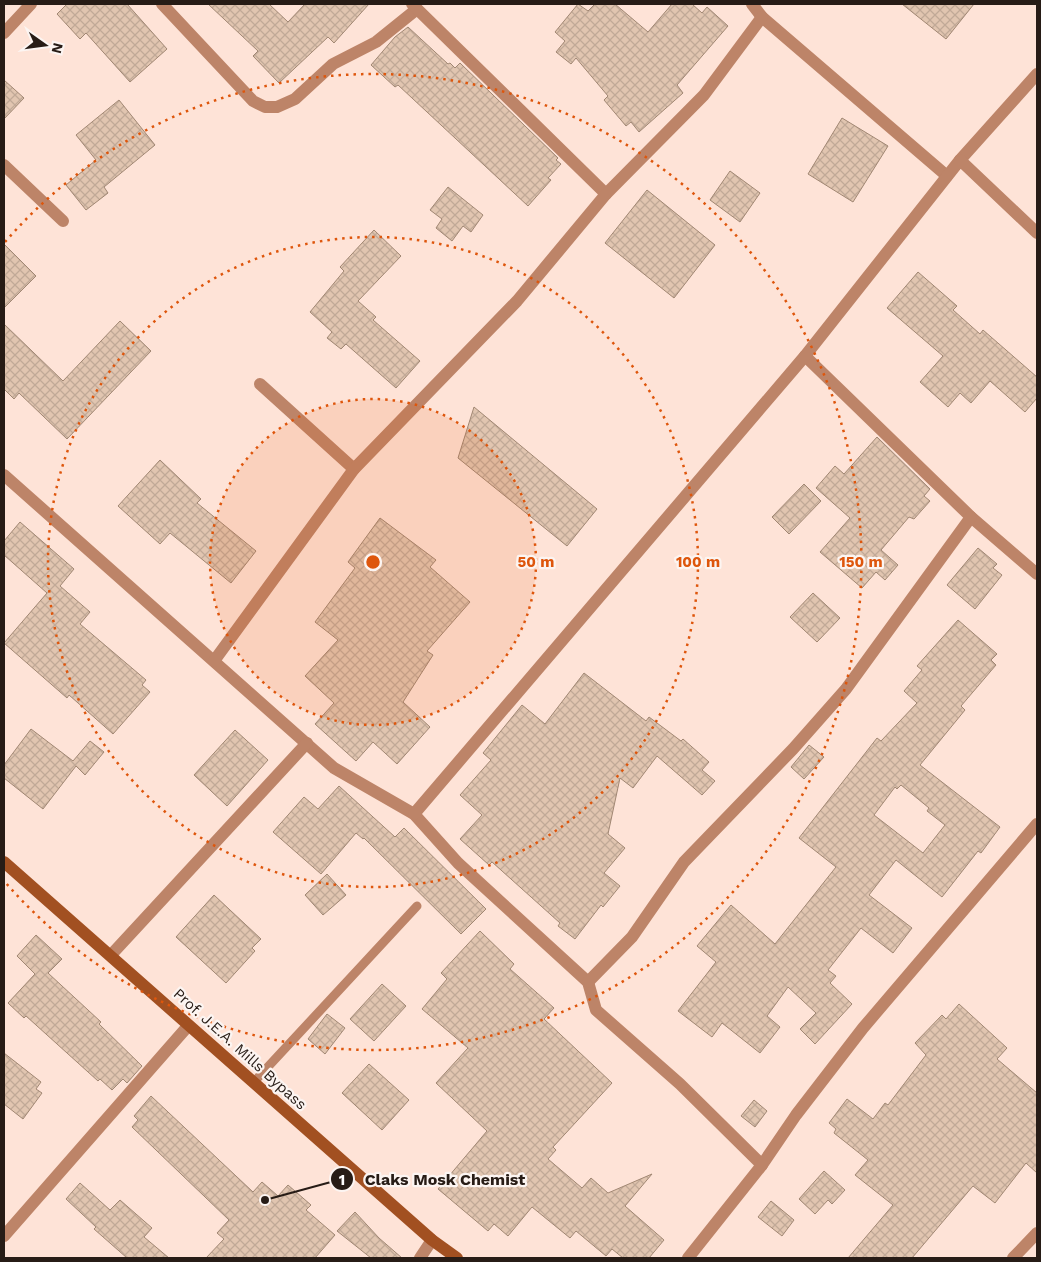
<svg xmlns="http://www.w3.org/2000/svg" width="1041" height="1262" font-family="'Work Sans',sans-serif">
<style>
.building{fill:url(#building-cross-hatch);stroke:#a18773;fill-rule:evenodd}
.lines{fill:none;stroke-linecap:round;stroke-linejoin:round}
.lane{stroke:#bd8468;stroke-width:9}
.street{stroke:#bd8468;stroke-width:12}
.secondary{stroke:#a25021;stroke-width:12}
.ring{fill:none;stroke:#de560c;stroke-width:2.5;stroke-dasharray:2.5 5}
.labels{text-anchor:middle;stroke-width:4.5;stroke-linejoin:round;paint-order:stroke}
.street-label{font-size:15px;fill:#271c16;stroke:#fcf5f2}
.centre{fill:#de560c;stroke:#fcf5f2;stroke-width:2.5}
.ring-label{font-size:15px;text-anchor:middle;font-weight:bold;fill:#de560c;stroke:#fcf5f2;stroke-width:4.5;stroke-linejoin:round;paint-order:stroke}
.leader{fill:none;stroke:#271c16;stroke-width:2}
.callout-dot{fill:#271c16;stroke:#fcf5f2;stroke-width:2}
.mark-label{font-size:15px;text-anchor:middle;font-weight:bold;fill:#fff}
.callout-label{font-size:16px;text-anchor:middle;font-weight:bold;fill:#271c16;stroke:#fcf5f2;stroke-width:4.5;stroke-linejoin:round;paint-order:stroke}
</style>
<defs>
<pattern id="building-cross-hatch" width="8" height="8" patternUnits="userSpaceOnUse" patternTransform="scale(1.25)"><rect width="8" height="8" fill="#e1c5b0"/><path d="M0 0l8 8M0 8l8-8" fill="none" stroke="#c1a997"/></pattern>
</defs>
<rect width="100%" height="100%" fill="#fee3d7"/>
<g class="building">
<polygon points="67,4 127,4 167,49 130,82 86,33 80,39 57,14"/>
<polygon points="208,4 269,4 288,22 305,4 369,4 334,43 328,37 279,83 253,56 258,51"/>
<polygon points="578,4 588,11 595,4 615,4 648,32 672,4 692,4 702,13 707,7 728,26 677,85 683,93 639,132 631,122 626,126 604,100 608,96 576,58 571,64 556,52 565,41 555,32"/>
<polygon points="902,4 974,4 946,39"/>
<polygon points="408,27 448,64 450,63 455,68 460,63 558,158 556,160 561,164 548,178 551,180 528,206 398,85 395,87 371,65 395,37"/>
<polygon points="4,80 24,98 4,119"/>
<polygon points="119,100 155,145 104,187 108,193 86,210 66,185 96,160 76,135"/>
<polygon points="842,118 888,146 853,202 808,174"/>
<polygon points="730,171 760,193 740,222 710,200"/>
<polygon points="448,187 483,215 471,232 463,226 452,241 436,228 442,219 430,210"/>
<polygon points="647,190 715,245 674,298 605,243"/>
<polygon points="374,230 401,256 358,301 376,317 373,320 420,361 396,388 346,344 341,349 327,338 332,332 310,312 344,271 340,267"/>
<polygon points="4,244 36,276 4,308"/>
<polygon points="918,272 957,306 953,310 980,334 983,330 1037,377 1037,398 1025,412 990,381 971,403 960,393 948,407 920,382 943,356 887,308"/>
<polygon points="120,321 151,351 67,439 19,393 14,399 4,389 4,324 63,381"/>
<polygon points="474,407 597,509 567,546 458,458"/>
<polygon points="877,437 930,489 924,496 930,501 914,519 909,517 881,550 898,565 885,580 876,572 862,588 820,552 850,518 816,488 835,466 844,474"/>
<polygon points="160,460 201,499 197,503 256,551 231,583 170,533 160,544 118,506"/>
<polygon points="804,484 821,501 789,534 772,517"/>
<polygon points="380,518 436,560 430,567 470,602 427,651 433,655 403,702 430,727 397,764 373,742 356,761 315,724 334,703 305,676 338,640 315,622 355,568 348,562"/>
<polygon points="20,522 74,569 60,586 90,612 80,624 146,680 142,685 150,692 113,734 69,695 67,698 4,643 47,593 4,555 4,541"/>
<polygon points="978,548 997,564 993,568 1002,575 975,609 947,585"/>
<polygon points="813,593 840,618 817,642 790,617"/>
<path d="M958 620 997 654 991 660 996 665 961 706 965 710 920 765 1000 827 981 853 978 851 942 897 896 860 869 895 912 928 893 953 861 928 828 970 836 976 830 983 852 1004 815 1044 800 1029 816 1013 788 987 767 1016 780 1027 760 1053 722 1023 712 1037 678 1011 716 962 697 946 731 905 775 944 836 867 799 838 877 738 881 741 917 703 904 691 922 670 917 666ZM901 785 929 808 927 811 945 825 923 853 874 815 895 787 897 789Z"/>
<polygon points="584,673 646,721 649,717 681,741 683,739 709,762 702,770 715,781 702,795 657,756 633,788 620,778 608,834 625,848 604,873 620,886 603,907 601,905 575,939 558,926 560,923 492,862 489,865 460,839 482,815 460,795 491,760 483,753 522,705 545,724"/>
<polygon points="31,729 73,761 90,741 104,752 85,775 76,766 43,809 4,778 4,765"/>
<polygon points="235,730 268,760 227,806 194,775"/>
<polygon points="809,745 824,757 804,779 791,767"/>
<polygon points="339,786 395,837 404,828 486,909 461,934 364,838 363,839 356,833 321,874 273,832 304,797 318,809"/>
<polygon points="327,874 346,895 323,915 305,895"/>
<polygon points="214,895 261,939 252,948 255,951 226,983 176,937"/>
<polygon points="480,931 514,964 510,969 554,1008 544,1019 612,1083 553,1147 556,1150 548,1159 582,1188 591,1178 608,1193 652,1174 625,1206 664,1240 649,1258 623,1258 612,1249 606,1256 576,1231 570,1238 532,1207 508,1236 494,1224 488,1231 438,1189 487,1131 436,1083 468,1048 422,1009 447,979 441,973"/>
<polygon points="36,935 62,959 48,973 101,1022 99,1024 142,1066 127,1083 123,1079 112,1090 100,1079 98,1081 26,1016 24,1018 8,1003 35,974 17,956"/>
<polygon points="382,984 406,1006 374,1041 350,1019"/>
<polygon points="959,1004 1007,1048 997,1059 1037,1093 1037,1173 1026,1163 995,1203 973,1186 912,1258 848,1258 893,1205 855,1175 868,1160 834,1133 836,1129 829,1123 847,1099 873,1119 885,1103 888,1105 926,1055 915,1043 942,1015 946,1019"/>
<polygon points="327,1014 345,1028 325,1054 308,1039"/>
<polygon points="4,1053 41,1082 36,1089 42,1093 23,1119 4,1104"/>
<polygon points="369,1064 409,1100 382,1130 342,1093"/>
<polygon points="151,1096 253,1192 262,1182 278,1196 288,1185 311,1205 306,1210 335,1235 315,1258 206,1258 224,1239 217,1233 229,1220 132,1127 138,1120 134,1116"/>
<polygon points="754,1100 767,1111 755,1127 741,1116"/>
<polygon points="824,1171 845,1190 832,1204 828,1200 815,1214 799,1199"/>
<polygon points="80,1183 110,1210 120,1200 152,1228 144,1237 169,1258 127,1258 94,1229 96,1227 66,1199"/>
<polygon points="771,1201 794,1220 782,1236 758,1217"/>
<polygon points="355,1212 379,1238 402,1258 371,1258 337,1231"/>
</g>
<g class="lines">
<polyline class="lane" points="253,1083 417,906"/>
<g class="street">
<polyline points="162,4 253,101 265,107 277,107 295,99 333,64 376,42 417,9"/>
<polyline points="412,4 606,194"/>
<polyline points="752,4 762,17 947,176"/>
<polyline points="4,33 31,4"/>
<polyline points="960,160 1037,74"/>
<polyline points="4,165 63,221"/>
<polyline points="805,356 971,517 1037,574"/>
<polyline points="260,384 354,469"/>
<polyline points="4,475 334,768 414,814 458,863 588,982 596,1010 680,1084 762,1165"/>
<polyline points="214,661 354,469 517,301 606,194 704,95 762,17"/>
<polyline points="414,814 805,356 960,160 1037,233"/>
<polyline points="111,955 307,743"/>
<polyline points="588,982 632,937 684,862 793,749 846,689 971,517"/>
<polyline points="4,1236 188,1026"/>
<polyline points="420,1258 432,1240"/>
<polyline points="688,1258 762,1165 796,1115 863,1028 1037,824"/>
<polyline points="1013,1258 1037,1233"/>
</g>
<polyline class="secondary" points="4,862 432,1240 457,1258"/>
</g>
<circle cx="373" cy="562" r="163" fill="#de560c" fill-opacity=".12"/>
<g class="ring">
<circle cx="373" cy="562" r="163"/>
<circle cx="373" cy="562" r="325"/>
<path d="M5 242A488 488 0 1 1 5 882"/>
</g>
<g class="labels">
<g class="street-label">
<text transform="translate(240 1049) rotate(42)" y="5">Prof. J.E.A. Mills Bypass</text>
</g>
</g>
<circle cx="373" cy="562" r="8" class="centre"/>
<g class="ring-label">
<text x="536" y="567">50 m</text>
<text x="698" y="567">100 m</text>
<text x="861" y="567">150 m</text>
</g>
<path class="leader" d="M265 1200L342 1179"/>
<g class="callout-dot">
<circle cx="265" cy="1200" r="5"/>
<circle cx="342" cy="1179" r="12"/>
</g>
<g class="mark-label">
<text x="342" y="1185">1</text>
</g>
<g class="callout-label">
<text x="445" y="1185">Claks Mosk Chemist</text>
</g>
<rect width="1041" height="1262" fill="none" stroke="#271c16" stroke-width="10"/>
<g transform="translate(45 45) rotate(104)" stroke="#fcf5f2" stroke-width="4" paint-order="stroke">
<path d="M0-4L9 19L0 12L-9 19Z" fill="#271c16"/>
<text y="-8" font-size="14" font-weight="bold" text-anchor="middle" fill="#271c16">N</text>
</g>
</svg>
